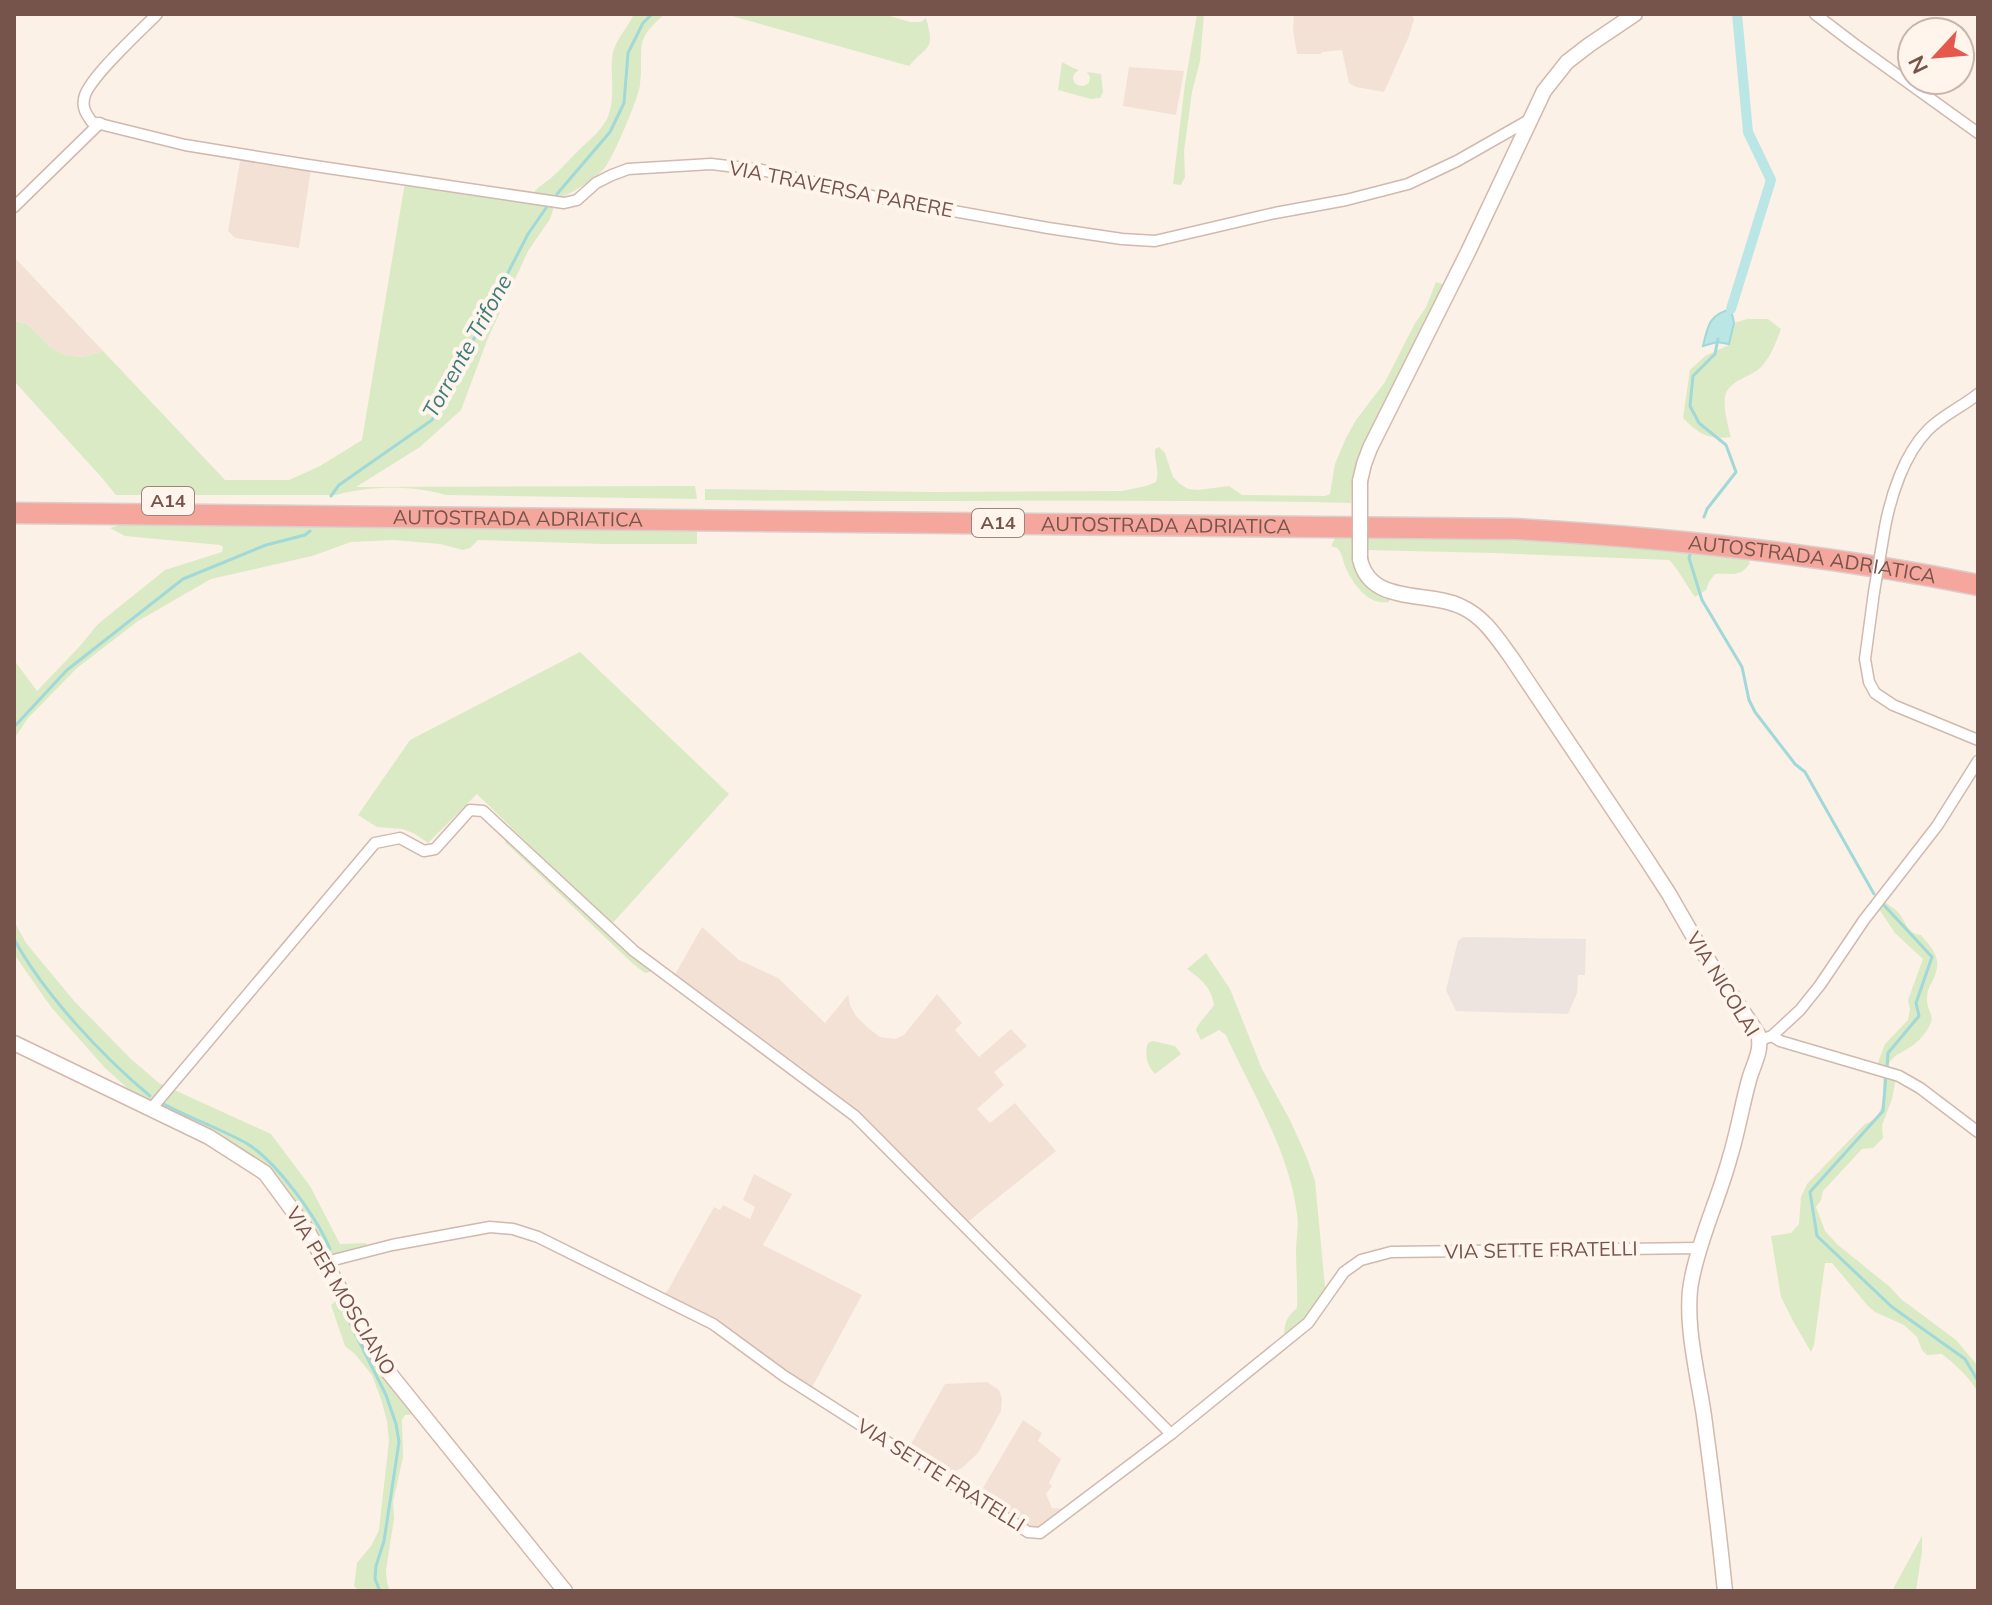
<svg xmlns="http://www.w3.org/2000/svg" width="1992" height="1605" font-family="Mulish,sans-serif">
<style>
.residential{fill:#f4e1d5}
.industrial{fill:#ede4e0}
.green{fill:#daeac5}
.water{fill:#bbe6e6;stroke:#a1d8d8;stroke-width:2}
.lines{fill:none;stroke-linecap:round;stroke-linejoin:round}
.stream{stroke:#a1d8d8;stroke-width:3}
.canal{stroke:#bbe6e6;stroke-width:10}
.street-casing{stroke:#d0b9af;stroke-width:13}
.secondary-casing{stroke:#d3b8ad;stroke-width:17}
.highway-casing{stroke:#d9cfcd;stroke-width:23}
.street{stroke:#fff;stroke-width:10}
.secondary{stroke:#fff;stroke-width:14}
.highway{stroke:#f6a79d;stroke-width:20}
.street-bridge-casing{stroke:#d0b9af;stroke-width:13;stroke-linecap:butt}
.secondary-bridge-casing{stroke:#d3b8ad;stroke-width:17;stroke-linecap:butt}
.street-bridge{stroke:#fff;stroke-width:10}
.secondary-bridge{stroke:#fff;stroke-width:14}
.labels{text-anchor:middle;stroke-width:8;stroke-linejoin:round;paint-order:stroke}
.shield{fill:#fff5ed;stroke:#9f847c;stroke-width:2}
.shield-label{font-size:18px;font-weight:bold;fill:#76544b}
.street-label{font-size:20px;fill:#76544b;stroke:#fff5ed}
.water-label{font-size:22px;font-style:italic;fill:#3e7b7c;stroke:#fff5ed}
</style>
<rect width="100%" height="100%" fill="#fcf1e6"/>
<g class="residential">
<polygon points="1294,14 1411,14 1414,19 1409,36 1384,92 1356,87 1349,83 1342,50 1322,52 1321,54 1297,54 1293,31"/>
<polygon points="1129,67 1184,71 1176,115 1123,106"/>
<polygon points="241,156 311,169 299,248 235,238 228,231"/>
<polygon points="14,257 103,351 83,357 64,355 50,347 27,324 14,321"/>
<polygon points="702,927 739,960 778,978 825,1023 848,995 850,1005 856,1016 868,1028 880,1037 895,1039 904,1035 937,994 962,1023 955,1030 979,1057 1011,1029 1027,1046 994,1072 1004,1085 977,1109 990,1123 1015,1103 1056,1151 964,1225 893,1151 673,978"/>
<polygon points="754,1174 792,1194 763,1245 862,1295 810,1391 662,1296 668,1290 714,1207 720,1210 723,1205 750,1219 755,1207 743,1200"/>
<polygon points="987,1382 999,1390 1002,1399 1001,1411 978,1453 962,1468 949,1474 907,1451 945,1384"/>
<polygon points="1023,1420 1042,1433 1038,1441 1061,1459 1049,1483 1052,1486 1046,1494 1052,1508 1066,1509 1038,1529 1030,1528 980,1493"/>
</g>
<polygon class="industrial" points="1463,937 1586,939 1585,975 1578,975 1577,993 1568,1014 1456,1011 1446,990 1458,941"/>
<g class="green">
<path d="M634 14H665C631 42 645 48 640 85 638 99 613 158 604 169 596 177 574 193 563 196 554 199 543 195 533 194 538 186 545 183 551 178 561 169 569 160 578 151 589 140 599 133 607 119 617 98 609 74 613 52 617 38 628 27 634 14Z"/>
<path d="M725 14H883L910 22H921L926 18C935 51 929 43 909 66Z"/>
<polygon points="1197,14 1204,14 1200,61 1192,92 1184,151 1185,177 1181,185 1173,184 1185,84"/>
<path d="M1062 62 1073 68 1079 70C1066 77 1077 92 1089 83L1090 77 1087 72 1101 74 1103 92 1100 98 1091 99 1058 90Z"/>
<path d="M405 182 551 206 554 207 550 219 528 251 488 338 461 410 420 447 356 487 695 486 697 499 446 495C411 485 371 486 336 495H116L103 479 14 381V321L27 324 50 347 64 355 83 357 103 351 225 480H289L320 466 362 440Z"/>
<path d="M1436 282 1446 285 1353 479 1351 503C1136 498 920 503 705 500V489L935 492 1122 491 1146 486 1156 482C1160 471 1154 460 1155 449L1159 447 1165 453 1173 477 1180 484 1188 489 1198 490 1229 486 1242 495 1325 496 1330 494 1335 464 1346 438 1356 420 1385 382 1414 325 1426 307Z"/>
<path d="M1747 319H1768L1781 329C1776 343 1770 359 1759 369 1749 377 1733 380 1727 391 1721 401 1728 426 1731 437 1708 440 1699 434 1683 418L1690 370 1705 356 1729 345 1734 323Z"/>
<polygon points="127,523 697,529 697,544 605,544 478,540 470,548 463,550 440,544 394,540 351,542 312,556 211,579 138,621 77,668 28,718 14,739 14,660 37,691 80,646 98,624 165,570 222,552 223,547 220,545 125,536 110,528"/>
<path d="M1336 536 1352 537 1353 554 1391 595 1389 602C1368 606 1352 583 1345 566 1343 561 1342 552 1337 548 1335 547 1333 547 1331 546Z"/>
<path d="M1365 537 1534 539 1747 555 1750 563C1741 578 1731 573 1715 574L1709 582 1706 590 1695 597C1686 585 1680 571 1669 560L1494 553 1365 550Z"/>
<polygon points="580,652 729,794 611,925 477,794 428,843 415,834 403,829 377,827 358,815 410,740"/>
<polygon points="508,838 654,971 645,973 633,964 505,842"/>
<path d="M1882 900C1887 904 1893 907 1898 912 1906 922 1908 934 1921 935 1934 951 1943 959 1933 980 1930 985 1927 991 1927 998 1926 1013 1939 1014 1925 1033 1922 1037 1917 1043 1912 1046 1902 1053 1895 1053 1888 1065L1892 1069 1877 1065 1885 1044 1908 1020 1910 1009 1908 1000 1923 959 1895 933 1877 906Z"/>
<polygon points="14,921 26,943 75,1002 131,1059 159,1083 271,1134 310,1186 340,1244 366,1243 368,1249 338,1256 333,1255 322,1245 279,1183 145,1104 105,1068 51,1007 14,954"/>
<path d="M1206 953 1230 989 1262 1069 1290 1120 1307 1158 1315 1181 1326 1297 1306 1321 1284 1338C1284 1324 1286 1317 1297 1308 1298 1289 1296 1270 1296 1251 1296 1239 1299 1226 1297 1214 1289 1150 1252 1093 1226 1035L1219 1030 1201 1040 1196 1030C1200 1020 1208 1014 1214 1005 1211 987 1201 979 1187 969Z"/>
<path d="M1153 1041 1175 1046 1181 1054 1155 1074C1147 1066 1144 1053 1148 1043Z"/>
<path d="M1883 1073 1896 1078 1892 1099 1882 1125 1883 1138 1873 1148 1862 1149 1823 1191 1821 1200 1816 1207 1825 1231 1838 1245 1890 1287 1901 1299 1956 1340 1978 1366V1392C1969 1377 1956 1365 1942 1354L1927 1355 1922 1350 1917 1337 1904 1325 1875 1312 1868 1306 1832 1263H1825L1814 1345 1811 1352 1793 1321 1781 1297 1771 1236 1791 1233 1799 1224 1801 1197 1807 1184 1865 1124C1887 1117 1883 1092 1883 1073Z"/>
<polygon points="336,1301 340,1301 416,1414 405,1415 402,1420 403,1457 393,1502 394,1519 386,1570 387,1583 390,1591 359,1591 354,1586 357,1563 371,1546 379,1530 389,1441 387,1421 381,1399 372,1375 355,1354 345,1346 331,1305"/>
<polygon points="1922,1536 1922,1551 1916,1591 1892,1591"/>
</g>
<path class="water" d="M1731 309 1734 323 1729 344 1717 342 1703 346C1708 325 1709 315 1731 309Z"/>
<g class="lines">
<g class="stream">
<polyline points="557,194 610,132 624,103 628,53 643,23 652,14"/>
<polyline points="331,496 339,485 432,420 528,234 546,208"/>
<polyline points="1704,517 1707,509 1736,472 1726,445 1699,423 1690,406 1693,376 1715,354 1718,339"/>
<polyline points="1691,551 1689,558 1702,600 1742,667 1749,700 1755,712 1795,764 1805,772 1874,894"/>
<polyline points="14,727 67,670 183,579 266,545 305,535 310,531"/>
<polyline points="1881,902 1932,957 1916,1003 1919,1016 1888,1053 1887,1068"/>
<path d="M14 939C44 994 102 1056 150 1096"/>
<polyline points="1886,1075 1883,1111 1810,1192 1817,1236 1892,1307 1965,1359 1978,1381"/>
<path d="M162 1103C189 1118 219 1128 246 1143 276 1161 316 1216 330 1249"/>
<polyline points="346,1315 386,1395 396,1424 399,1442 384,1541 376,1566 375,1579 380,1591"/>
</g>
<polyline class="canal" points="1731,309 1771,180 1748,132 1737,14"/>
<g class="street-casing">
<g id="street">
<path d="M157 14C142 30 86 80 84 99 82 109 87 115 92 122L185 145 308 165 564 203 577 200 596 183 612 175 628 169 711 164 762 170 881 198 1048 228 1122 239 1155 241 1275 213 1346 200 1408 184 1457 161 1529 120"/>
<polyline points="1815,14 1853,43 1978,133"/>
<polyline points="14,207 100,123"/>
<path d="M1885 527C1891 495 1904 455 1927 431 1941 416 1962 407 1978 394"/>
<polyline points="1874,592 1865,659 1869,682 1875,693 1893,705 1978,740"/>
<polyline points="1772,1036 1780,1041 1899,1076 1920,1088 1978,1132"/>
<polyline points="1760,1040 1772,1036 1800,1010 1820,985 1864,920 1937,826 1978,761"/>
<polyline points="151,1109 375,843 400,838 424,851 435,849 470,810 483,811 634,951 855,1116 1171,1434"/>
<polyline points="326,1262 392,1245 490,1227 513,1229 538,1237 713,1324 784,1376 1028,1532 1040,1533 1171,1434 1308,1323 1344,1272 1361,1260 1391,1252 1700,1248"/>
</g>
</g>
<g class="secondary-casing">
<g id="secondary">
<polyline points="1360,481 1364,464 1370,448 1468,252 1544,91 1567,62 1589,45 1635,14"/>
<path d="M1360 559C1370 606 1429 590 1462 607 1484 617 1497 638 1511 657L1645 857 1669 894 1700 948 1758 1034C1763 1050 1753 1065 1749 1080 1742 1105 1738 1131 1730 1157 1719 1198 1700 1237 1692 1278 1683 1318 1698 1375 1704 1416 1712 1474 1719 1533 1725 1591"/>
<polyline points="14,1043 209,1137 265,1173 307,1230 365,1334 386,1369 565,1591"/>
</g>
</g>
<g class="highway-casing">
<g id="highway">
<path id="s1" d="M14 513 1516 529C1672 538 1825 554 1978 585"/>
</g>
</g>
<use href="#street" class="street"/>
<use href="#secondary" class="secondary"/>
<use href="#highway" class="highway"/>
<g class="street-bridge-casing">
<polyline id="street-bridge" points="1874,592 1885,527"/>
</g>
<g class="secondary-bridge-casing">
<polyline id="secondary-bridge" points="1360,559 1360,481"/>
</g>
<use href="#street-bridge" class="street-bridge"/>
<use href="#secondary-bridge" class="secondary-bridge"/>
</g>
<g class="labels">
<g class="shield">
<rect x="142" y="487" width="52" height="28" rx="6"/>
<rect x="972" y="509" width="52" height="28" rx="6"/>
</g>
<g class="shield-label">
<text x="168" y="507">A14</text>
<text x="998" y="529">A14</text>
</g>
<g class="street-label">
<text transform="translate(841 189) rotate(11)" y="7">VIA TRAVERSA PARERE</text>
<text dy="7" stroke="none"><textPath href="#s1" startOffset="504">AUTOSTRADA ADRIATICA</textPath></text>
<text dy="7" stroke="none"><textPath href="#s1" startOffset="1152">AUTOSTRADA ADRIATICA</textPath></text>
<text dy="7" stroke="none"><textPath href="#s1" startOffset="1800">AUTOSTRADA ADRIATICA</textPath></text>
<text transform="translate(1723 984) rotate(58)" y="7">VIA NICOLAI</text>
<text transform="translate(1541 1250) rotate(-1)" y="7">VIA SETTE FRATELLI</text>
<text transform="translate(341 1291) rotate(59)" y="7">VIA PER MOSCIANO</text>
<text transform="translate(941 1475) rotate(32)" y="7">VIA SETTE FRATELLI</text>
</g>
<g class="water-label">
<text transform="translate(467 346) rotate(-61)" y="8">Torrente Trifone</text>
</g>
</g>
<rect width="1992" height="1605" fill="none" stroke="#76544b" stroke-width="32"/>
<g transform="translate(1936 56) rotate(244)"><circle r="38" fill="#fff5ed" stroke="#c8b5ac" stroke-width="2"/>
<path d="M0-6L14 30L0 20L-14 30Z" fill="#e6574c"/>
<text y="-12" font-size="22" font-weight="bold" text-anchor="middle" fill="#76544b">N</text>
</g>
</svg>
